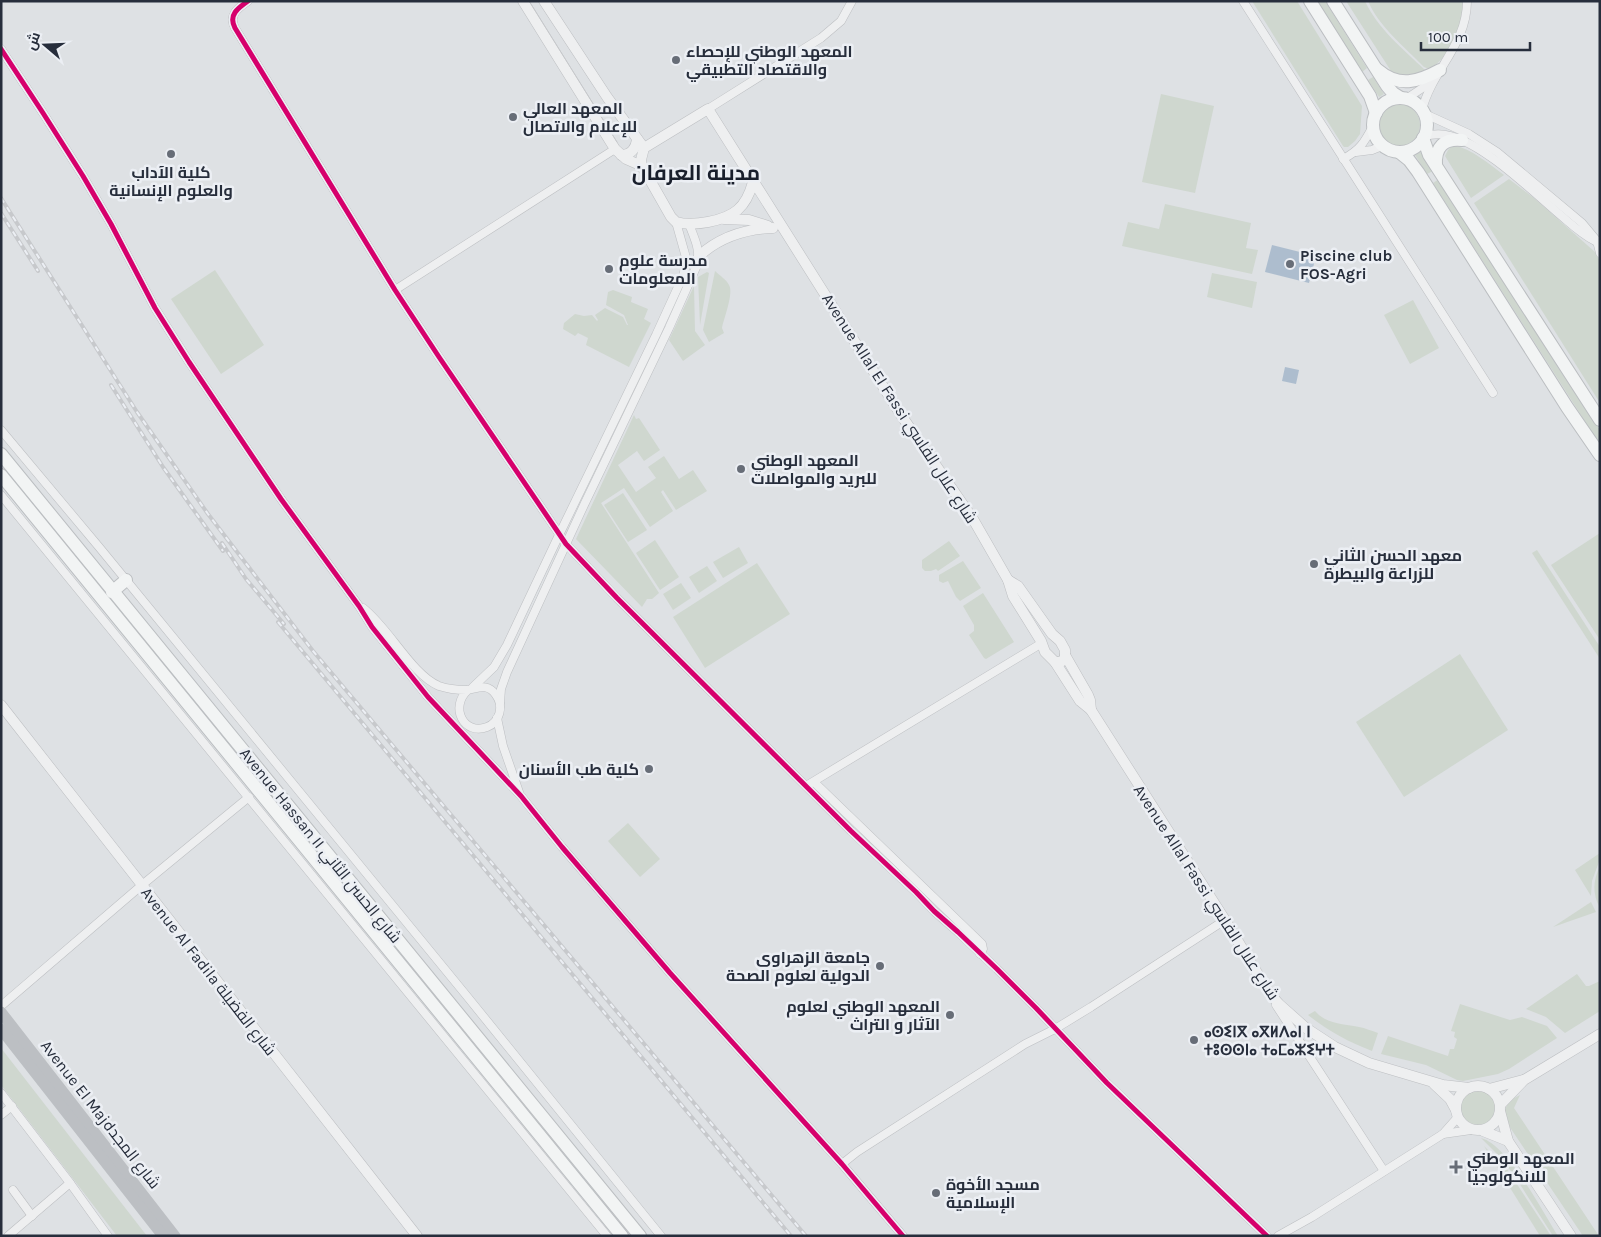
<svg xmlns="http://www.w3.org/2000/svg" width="1601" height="1237" font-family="Karla,Cairo,'Noto Sans Tifinagh',sans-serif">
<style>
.green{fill:#cfd7cf}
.water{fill:#adbdce}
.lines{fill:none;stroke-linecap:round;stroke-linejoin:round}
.minor-casing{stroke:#bdbfc2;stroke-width:9}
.tertiary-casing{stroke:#bdbfc2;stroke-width:11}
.primary-casing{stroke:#bbbec1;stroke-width:14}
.minor{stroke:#eeeff0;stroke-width:8}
.tertiary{stroke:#eeeff0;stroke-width:10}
.secondary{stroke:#bcbfc3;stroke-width:11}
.primary{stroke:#f2f4f4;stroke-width:12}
.tram{stroke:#c7c9cc;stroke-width:1}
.rail-casing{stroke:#c7c9cc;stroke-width:4}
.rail{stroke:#eceff4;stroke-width:2;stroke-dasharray:5.5;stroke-linecap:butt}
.cycleway-casing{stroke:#eceff4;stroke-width:8}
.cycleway{stroke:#d6006c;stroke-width:5}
.poi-dot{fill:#676d77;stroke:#eceff4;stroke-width:2}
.labels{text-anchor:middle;stroke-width:5;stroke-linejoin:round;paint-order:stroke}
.poi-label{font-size:16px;font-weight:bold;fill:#272e3c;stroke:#eceff4;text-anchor:start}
.street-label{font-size:16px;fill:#272e3c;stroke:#eceff4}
.district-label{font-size:21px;font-weight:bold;fill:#191f2c;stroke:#eceff4}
</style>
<rect width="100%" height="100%" fill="#dee1e4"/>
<g class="green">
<polygon points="1252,1 1297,1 1362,106 1360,134 1355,141 1348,147 1344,147 1343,146"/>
<polygon points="1317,1 1325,1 1367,68 1362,72"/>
<path d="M1346 1H1365C1378 29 1403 49 1425 70 1413 75 1403 79 1391 71Z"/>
<path d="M1368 1H1466C1465 8 1465 15 1463 21 1457 38 1446 60 1429 69L1424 67C1405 47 1379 27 1368 1Z"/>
<polygon points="1373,77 1384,94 1379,97 1368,80"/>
<polygon points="1161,94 1214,106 1195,193 1142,182"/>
<circle cx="1399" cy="125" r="21"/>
<path d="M1453 145C1472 149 1489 164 1504 175L1471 198 1445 156 1448 150Z"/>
<polygon points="1421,152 1433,171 1427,174 1415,155"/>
<polygon points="1439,179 1566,380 1600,430 1600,445 1433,183"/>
<polygon points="1509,179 1534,198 1595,252 1600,261 1600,403 1474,203"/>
<polygon points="1165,204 1251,223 1246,248 1258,250 1252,274 1122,246 1128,222 1159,229"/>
<polygon points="215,270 264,345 221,374 171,299"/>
<path d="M715 271C719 275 727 280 729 285 734 293 724 318 722 328L724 333 709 342 703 330Z"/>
<polygon points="707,272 709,273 700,325 698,277"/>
<polygon points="1212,273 1257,282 1252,308 1207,297"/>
<polygon points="694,286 695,331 705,345 683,361 669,340"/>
<polygon points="613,290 632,297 631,302 648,309 644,319 651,323 629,367 586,345 588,338 578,333 575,336 563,329 564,323 575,314 584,316 592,315 597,321 598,320 595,315 605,308 623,317 627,325 628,325 624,315 606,305 608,292"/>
<polygon points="1413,300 1439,348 1410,364 1384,315"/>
<polygon points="634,415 636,419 639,418 660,450 644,461 637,451 618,465 636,492 656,478 648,467 664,456 679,479 693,470 707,491 676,510 663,490 661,492 673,511 650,527 624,488 601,503 659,593 652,599 647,599 642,607 576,539"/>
<polygon points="623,493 647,530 628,542 604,505"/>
<polygon points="1600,533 1600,640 1551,565"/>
<polygon points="655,540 679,577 660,590 636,553"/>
<polygon points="949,541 960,556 938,571 936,569 931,571 925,571 922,568 922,560"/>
<polygon points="739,547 748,563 723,578 713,562"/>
<polygon points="1537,550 1600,647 1600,659 1532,553"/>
<polygon points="963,561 981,588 960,601 956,597 948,581 943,583 939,581 939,575"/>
<polygon points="757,563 790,614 705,668 673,617"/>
<polygon points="707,566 717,581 699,593 689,577"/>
<polygon points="681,583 691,598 673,610 663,594"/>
<polygon points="983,593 1014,642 986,659 984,658 969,635 974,631 974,625 963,606"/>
<polygon points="1460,654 1508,730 1404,797 1356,722"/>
<polygon points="628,823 660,859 640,877 608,841"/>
<polygon points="1600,853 1600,859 1592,881 1591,896 1575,870"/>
<path d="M1600 866V908C1592 894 1593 880 1600 866Z"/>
<polygon points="1591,902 1596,912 1553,927"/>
<polygon points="1577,974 1586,986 1589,986 1600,981 1600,1011 1565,1033 1546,1017 1526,1009"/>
<polygon points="1460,1004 1510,1020 1522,1017 1547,1026 1557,1038 1509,1069 1498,1074 1463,1081 1457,1080 1426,1065 1381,1054 1388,1036 1448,1056 1450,1049 1454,1049 1457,1039 1454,1037 1455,1032 1451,1031"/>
<path d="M1315 1011C1326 1024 1343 1024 1359 1027 1365 1028 1372 1031 1378 1033L1372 1051C1349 1042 1328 1031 1308 1015Z"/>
<polygon points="1,1048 147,1236 117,1236 1,1085"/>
<circle cx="1478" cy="1108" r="17"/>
<path d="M1520 1095 1514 1108 1599 1236H1583L1507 1123C1501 1110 1507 1101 1520 1095Z"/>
<path d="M1481 1138C1508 1145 1543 1212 1558 1236H1553L1514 1175 1501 1158Z"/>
<polygon points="1484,1146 1507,1169 1551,1236 1540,1236"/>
</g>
<g class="water">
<polygon points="1272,245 1316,256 1309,283 1265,272"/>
<polygon points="1285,367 1299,370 1296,384 1282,381"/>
</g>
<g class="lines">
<g class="minor-casing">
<g id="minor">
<path d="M248 1C238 8 228 15 235 28L395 290 439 357 566 544 617 598 851 831 916 892 934 911 958 932 997 969 1036 1008 1107 1083 1267 1236"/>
<polyline points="1243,1 1493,393"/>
<polyline points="1,49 43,113 83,176 111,224 155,308 189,362 281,499 359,606 372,627 428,697 521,796 562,847 670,973 842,1164 903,1236"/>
<polyline points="1406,99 1430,83"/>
<polyline points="708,109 821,38 841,21 852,1"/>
<path d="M1422 110C1432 70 1467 45 1467 1"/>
<polyline points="1423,113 1469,134 1497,152 1582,223 1597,241 1600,253"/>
<path d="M1424 136C1433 134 1441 133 1450 136 1484 144 1531 190 1558 213 1570 223 1581 234 1595 241"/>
<polyline points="1356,152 1372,150 1382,146"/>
<path d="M1343 159C1360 150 1364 143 1373 126"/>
<polyline points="395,290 615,149"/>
<polyline points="1,430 99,547 466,995 661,1236"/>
<polyline points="1,495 607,1236"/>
<path d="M363 608C389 628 412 675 439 686 448 689 457 690 466 690 477 689 487 682 496 695 504 706 500 722 487 727 464 736 449 707 468 690"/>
<polyline points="473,687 494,667 507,645 559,535 656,335 683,276 687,261 676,222"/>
<path d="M500 703 501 689 507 672 584 505 669 328 698 263C700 249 694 237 689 224"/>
<polyline points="497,718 503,746 519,792"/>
<polyline points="814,782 982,944 983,949 980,954"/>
<polyline points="806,786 1042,643"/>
<polyline points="1276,1005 1384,1171"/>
<polyline points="1,1006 142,885 249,797"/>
<polyline points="1,1093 70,1183 108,1236"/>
<polyline points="1,1115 12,1106"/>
<polyline points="1443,1134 1471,1130"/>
<polyline points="842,1164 857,1152 1025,1044 1055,1029 1091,1007 1225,920"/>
<polyline points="13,1190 32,1216"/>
<polyline points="8,1236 70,1183"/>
<polyline points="1278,1236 1312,1217 1443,1134 1458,1117"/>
</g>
</g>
<g class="tertiary-casing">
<g id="tertiary">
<polyline points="523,1 615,149 626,159 642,166"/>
<polyline points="544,1 607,97 644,148"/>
<path d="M621 155C631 155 636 149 637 139"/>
<path d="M753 182C746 208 734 217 708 222 697 224 687 225 676 222L671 217 642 166 641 160 644 148 708 109 901 415 973 519 1008 580 1013 596 1041 641 1045 652 1055 662 1080 701 1091 710 1225 920 1270 994 1279 1004 1306 1028 1335 1047 1369 1063 1443 1085 1469 1088"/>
<polyline points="724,219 749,220 768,226"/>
<path d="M699 256C720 237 746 229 773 228"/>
<polyline points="1008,580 1018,586 1052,634 1060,641 1065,650 1065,658 1061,662 1055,662"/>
<polyline points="1065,655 1088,695 1090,700 1091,710"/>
<polyline points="1,705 417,1236"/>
<polyline points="1434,1084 1450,1099 1456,1110"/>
<circle cx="1478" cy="1108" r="22"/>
<polyline points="1489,1089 1523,1080"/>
<polyline points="1500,1105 1524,1080 1600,1034"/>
<polyline points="1500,1111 1508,1141 1571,1236"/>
<polyline points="1483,1131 1508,1141"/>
</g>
</g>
<g class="primary-casing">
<g id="primary">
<polyline points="1310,1 1370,96 1376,113"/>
<polyline points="1333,1 1387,86 1393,93 1401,98"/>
<path d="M1378 70C1399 88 1418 82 1440 70"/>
<circle cx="1400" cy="125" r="27"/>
<polyline points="1423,138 1429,155 1600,420"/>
<polyline points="1399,152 1409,160 1418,172 1567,407 1600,455"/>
<path d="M1436 165C1435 147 1444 138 1462 140"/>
<polyline points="1,454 640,1236"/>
<polyline points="1,475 622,1236"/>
<polyline points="112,592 126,580"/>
</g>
</g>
<use href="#minor" class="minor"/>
<use href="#tertiary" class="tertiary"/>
<g class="secondary">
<polyline points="1,1012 175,1236"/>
<polyline points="1,1029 163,1236"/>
</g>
<use href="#primary" class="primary"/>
<polyline class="tram" points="529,1 617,142"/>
<g class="rail-casing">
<g id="rail">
<polyline points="1,198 137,412 208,514 313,651 806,1236"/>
<polyline points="1,213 38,271"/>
<polyline points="111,385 163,467 223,551"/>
<polyline points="222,543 246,579 284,624"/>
<polyline points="278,622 791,1236"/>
</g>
</g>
<use href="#rail" class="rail"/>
<g class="cycleway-casing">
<g id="cycleway">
<path d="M248 1C238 8 228 15 235 28L395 290 439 357 566 544 617 598 851 831 916 892 934 911 958 932 997 969 1036 1008 1107 1083 1267 1236"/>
<polyline points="1,49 43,113 83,176 111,224 155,308 189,362 281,499 359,606 372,627 428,697 521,796 562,847 670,973 842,1164 903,1236"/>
</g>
</g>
<use href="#cycleway" class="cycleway"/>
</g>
<g class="poi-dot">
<circle cx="676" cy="60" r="5"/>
<circle cx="513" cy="117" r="5"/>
<circle cx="171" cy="154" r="5"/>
<circle cx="1290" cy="264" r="5"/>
<circle cx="609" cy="269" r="5"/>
<circle cx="741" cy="469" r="5"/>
<circle cx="1314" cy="564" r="5"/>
<circle cx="649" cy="769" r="5"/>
<circle cx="880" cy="966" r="5"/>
<circle cx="950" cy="1015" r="5"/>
<circle cx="1194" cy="1040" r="5"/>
<path d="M1453.5 1159.5h5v5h5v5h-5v5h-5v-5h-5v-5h5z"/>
<circle cx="936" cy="1193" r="5"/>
</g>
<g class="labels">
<g class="poi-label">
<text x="686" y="57">المعهد الوطني للإحصاء<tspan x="686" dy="18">والاقتصاد التطبيقي</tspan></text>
<text x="523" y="114">المعهد العالي<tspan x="523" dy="18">للإعلام والاتصال</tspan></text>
<text x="171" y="178" text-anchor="middle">كلية الآداب<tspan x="171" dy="18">والعلوم الإنسانية</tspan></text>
<text x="1300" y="261">Piscine club<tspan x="1300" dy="18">FOS-Agri</tspan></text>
<text x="619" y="266">مدرسة علوم<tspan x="619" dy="18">المعلومات</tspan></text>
<text x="751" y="466">المعهد الوطني<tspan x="751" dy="18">للبريد والمواصلات</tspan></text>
<text x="1324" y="561">معهد الحسن الثاني<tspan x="1324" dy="18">للزراعة والبيطرة</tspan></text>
<text x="639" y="775" text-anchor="end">كلية طب الأسنان</text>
<text x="870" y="963" text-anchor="end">جامعة الزهراوي<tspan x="870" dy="18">الدولية لعلوم الصحة</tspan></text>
<text x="940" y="1012" text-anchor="end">المعهد الوطني لعلوم<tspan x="940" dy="18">الآثار و التراث</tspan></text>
<text x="1204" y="1037">ⴰⵙⵉⵏⴳ ⴰⴳⵍⴷⴰⵏ ⵏ<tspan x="1204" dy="18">ⵜⵓⵙⵙⵏⴰ ⵜⴰⵎⴰⵣⵉⵖⵜ</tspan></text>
<text x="1467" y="1164">المعهد الوطني<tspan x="1467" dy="18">للانكولوجيا</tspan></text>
<text x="946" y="1190">مسجد الأخوة<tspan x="946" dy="18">الإسلامية</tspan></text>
</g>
<g class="street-label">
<text transform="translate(900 408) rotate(57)" y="6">Avenue Allal El Fassi شارع علال الفاسي</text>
<text transform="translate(321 845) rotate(51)" y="6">Avenue Hassan II شارع الحسن الثاني</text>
<text transform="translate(1207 892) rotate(57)" y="6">Avenue Allal Fassi شارع علال الفاسي</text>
<text transform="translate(209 971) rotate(52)" y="6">Avenue Al Fadila شارع الفضيلة</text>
<text transform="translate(101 1114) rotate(52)" y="6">Avenue El Majdشارع المجد</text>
</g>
<g class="district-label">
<text x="696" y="180">مدينة العرفان</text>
</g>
</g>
<rect width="1601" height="1237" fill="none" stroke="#272e3c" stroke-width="5"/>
<g transform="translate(45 45) rotate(289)" stroke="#eceff4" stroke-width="4" paint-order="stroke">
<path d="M0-4L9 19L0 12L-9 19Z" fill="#272e3c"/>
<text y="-8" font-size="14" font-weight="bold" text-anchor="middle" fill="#272e3c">ش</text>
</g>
<path d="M1421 42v8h109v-8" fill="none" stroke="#272e3c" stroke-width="2.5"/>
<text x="1428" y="42" font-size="15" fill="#272e3c" stroke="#eceff4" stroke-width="4" paint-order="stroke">100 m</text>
</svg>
